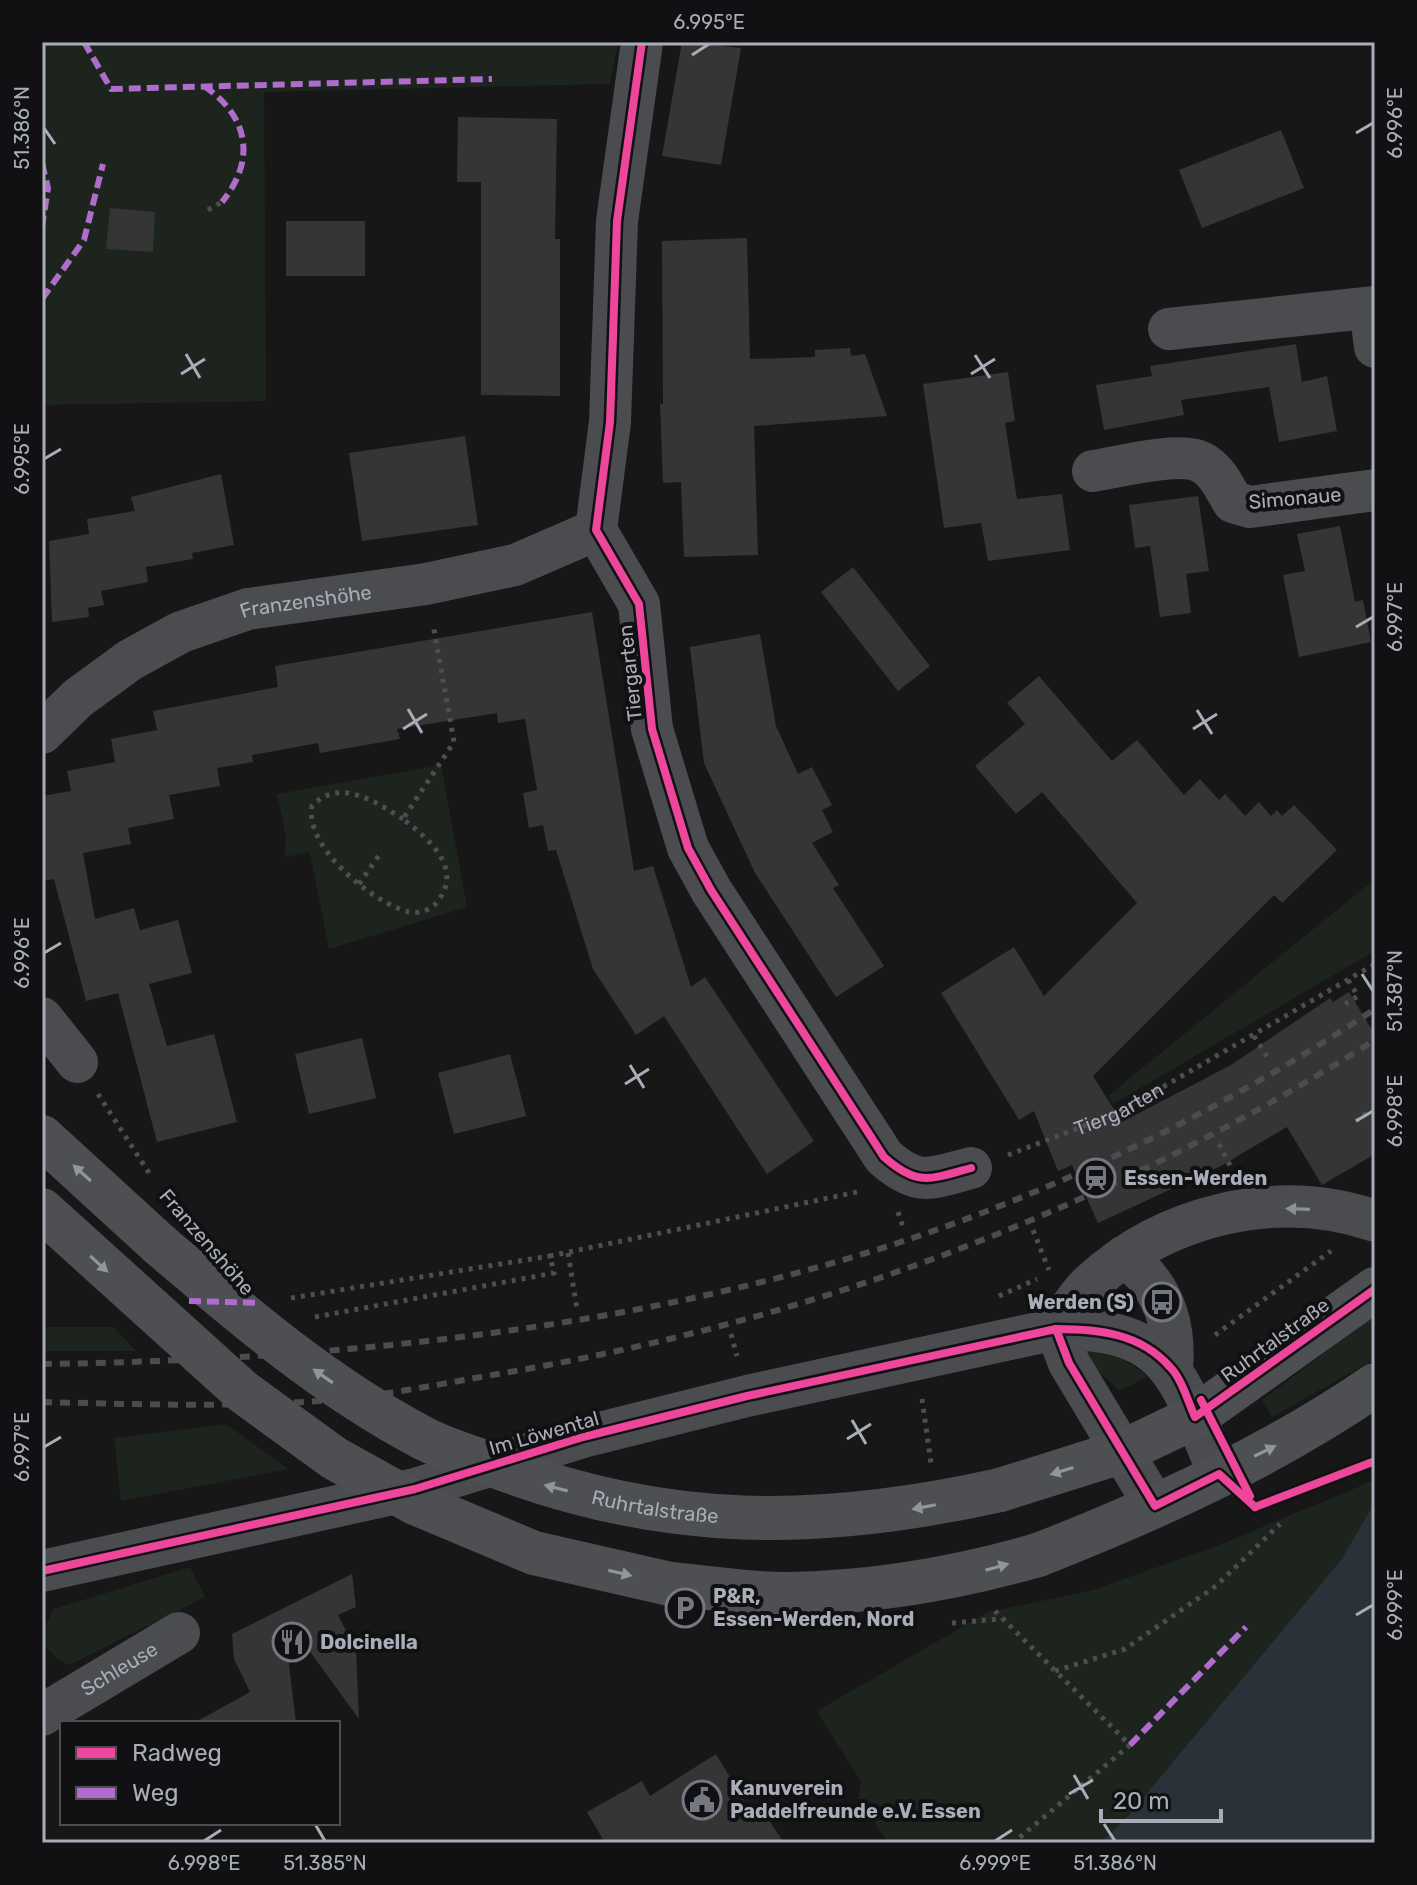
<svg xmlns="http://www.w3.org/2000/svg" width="1417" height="1885" font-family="Rubik,sans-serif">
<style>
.green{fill:#1d241e}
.water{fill:#2a3239}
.building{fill:#353536}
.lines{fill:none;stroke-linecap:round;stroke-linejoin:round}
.path{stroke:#4d4e52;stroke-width:5;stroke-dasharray:4 6;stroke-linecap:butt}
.minor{stroke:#4b4c50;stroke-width:42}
.major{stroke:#4d4f52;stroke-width:44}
.rail{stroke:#4b4c4f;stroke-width:6;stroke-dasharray:10 8;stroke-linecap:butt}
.major-bridge{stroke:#4d4f52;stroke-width:44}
.quiet{stroke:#b06ccc;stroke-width:6;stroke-dasharray:12 6;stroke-linecap:butt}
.cycleway-casing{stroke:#111113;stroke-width:13}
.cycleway{stroke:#ed469a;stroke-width:8}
.oneway{fill:#91969e}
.oneway2{fill:#8c9099}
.ticks{fill:none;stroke:#a8adb8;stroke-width:3}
.labels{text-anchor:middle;stroke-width:8;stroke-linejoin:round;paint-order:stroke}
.street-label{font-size:20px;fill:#a8adb8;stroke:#111113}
.poi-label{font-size:20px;font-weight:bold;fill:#a8adb8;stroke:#111113;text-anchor:start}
.neatline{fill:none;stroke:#a8adb8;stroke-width:3}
.ticks-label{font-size:20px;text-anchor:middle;fill:#a8adb8}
</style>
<rect width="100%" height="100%" fill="#171717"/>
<g class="green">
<polygon points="42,42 618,42 610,84 264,92 266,401 43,405 42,409"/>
<polygon points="441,765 467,907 329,949 310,852 285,857 286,836 277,794"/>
<polygon points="1375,879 1373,952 1113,1104 1108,1096"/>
<polygon points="1375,1314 1375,1359 1272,1417 1262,1400"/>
<polygon points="42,1327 114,1327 136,1351 42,1351"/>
<polygon points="1102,1345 1148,1376 1120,1391 1098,1371 1084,1350"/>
<polygon points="226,1424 288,1469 121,1501 114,1438"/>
<polygon points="1375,1480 1375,1502 1341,1560 1128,1816 1100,1843 888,1843 859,1798 861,1782 817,1711 988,1612 1093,1590 1214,1547"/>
<polygon points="190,1567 205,1597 69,1665 58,1660 42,1642 42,1632 54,1609"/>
</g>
<polygon class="water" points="1375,1502 1375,1843 1100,1843 1128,1816 1341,1560"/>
<g class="building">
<polygon points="682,42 741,48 721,165 662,156"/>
<polygon points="458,117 557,119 555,239 560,239 560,396 481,395 481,182 457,182"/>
<polygon points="1281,130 1304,188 1202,228 1179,170"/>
<polygon points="110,208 155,212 153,252 106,249"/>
<rect x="286" y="221" width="79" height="55"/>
<polygon points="747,238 750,359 815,357 815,350 850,348 851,356 865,354 887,416 754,426 758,555 684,557 681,482 663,483 660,404 663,404 662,241"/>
<polygon points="1296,344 1302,382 1327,376 1337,431 1279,442 1269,387 1181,400 1184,415 1104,430 1096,385 1152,376 1150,366"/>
<polygon points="1008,372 1015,421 1005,423 1017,499 1062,494 1070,550 988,561 981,523 944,528 923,384"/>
<polygon points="465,436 478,525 362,541 349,453"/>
<polygon points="221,474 234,545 192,553 193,559 146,567 148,582 101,591 104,605 88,608 89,617 52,622 49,541 89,534 87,519 135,511 131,497"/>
<polygon points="1198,496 1209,571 1186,574 1191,613 1160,617 1150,546 1135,548 1129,505"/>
<polygon points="1340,526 1355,602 1363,600 1371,642 1299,657 1283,575 1305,571 1297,534"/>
<polygon points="853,567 930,666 898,691 821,592"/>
<polygon points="592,612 634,871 653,866 691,987 705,977 814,1141 767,1174 664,1016 636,1035 593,969 556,850 548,851 543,825 529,828 523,793 537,790 525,719 498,723 497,713 397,729 400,739 320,753 318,743 252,755 253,762 217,768 220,786 169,795 174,819 128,828 131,844 83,853 95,919 134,908 140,930 178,920 192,973 149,984 167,1046 214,1034 237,1122 157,1142 118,993 86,1001 54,879 42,881 42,796 71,791 67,771 115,762 111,739 157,730 153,711 278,687 275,666"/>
<polygon points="760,634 776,726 798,774 812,767 832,805 822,810 833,832 812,843 839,885 833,888 884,966 836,997 755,873 704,763 690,647"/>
<polygon points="1039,676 1112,761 1137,740 1184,795 1200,779 1219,800 1225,794 1245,816 1259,802 1271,816 1277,810 1282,816 1294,805 1337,850 1282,903 1274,895 1093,1076 1122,1122 1231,1065 1330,998 1333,1002 1349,992 1375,1035 1375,1154 1322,1185 1287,1127 1219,1167 1098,1223 1072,1165 1058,1171 1034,1111 1019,1120 941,993 1014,947 1044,996 1137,903 1042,792 1016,814 975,766 1025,724 1007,703"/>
<polygon points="362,1038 376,1098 309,1114 295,1054"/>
<polygon points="510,1054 526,1116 454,1134 438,1073"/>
<polygon points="352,1574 356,1607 338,1615 356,1650 359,1719 297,1634 286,1639 296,1723 194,1723 250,1692 234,1659 232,1634"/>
<polygon points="716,1754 751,1812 761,1808 784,1843 605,1843 587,1812 642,1781 650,1796"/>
</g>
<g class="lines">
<g class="path">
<polyline points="208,210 222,202"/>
<path d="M403 819C376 802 339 777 312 806 304 847 373 903 409 912 419 914 431 910 437 902 464 869 430 840 403 819L454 742 433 624"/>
<polyline points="359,884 382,851"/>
<polyline points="1345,1004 1358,996 1348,980"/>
<polyline points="1254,1036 1270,1061"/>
<polyline points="98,1094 151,1176"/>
<polyline points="1356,1121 1365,1115 1360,1108"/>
<polyline points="1219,1144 1233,1171"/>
<path id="s1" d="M1008 1155 1118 1113 1375 964"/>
<polyline points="898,1212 904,1230"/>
<polyline points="1033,1230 1049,1270"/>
<polyline points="568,1253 577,1309"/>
<polyline points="999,1296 1037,1279"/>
<polyline points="291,1298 550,1256"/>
<polyline points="315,1317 554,1273 550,1256 862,1191"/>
<polyline points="731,1334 737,1356"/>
<polyline points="1215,1335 1331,1251"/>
<polyline points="922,1399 931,1463"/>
<polyline points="995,1611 1130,1745 1013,1843"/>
<polyline points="952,1623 999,1619"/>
<polyline points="1055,1671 1125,1649 1216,1586 1280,1524"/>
</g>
<g class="minor">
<path d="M642 42 617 221 610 422 596 530 639 604 652 729 688 848 711 890 884 1157C918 1187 930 1179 971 1168"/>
<polyline points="1370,308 1375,347"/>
<polyline points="1169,329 1375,307"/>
<path d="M1093 471C1118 467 1180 451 1201 462 1217 470 1224 487 1233 502L1250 507 1375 490"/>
<path id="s2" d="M42 733 78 698 130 660 181 632 248 609 426 584 515 565 596 530"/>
<polyline points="42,1018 77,1062"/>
<path d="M1125 1256C1161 1284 1176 1322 1172 1368"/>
<path d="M1056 1329C1067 1315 1076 1297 1089 1285 1164 1215 1277 1187 1375 1221"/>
<polyline points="1056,1329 1069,1363 1155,1506"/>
<path d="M42 1571 415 1489 583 1437 747 1396 1056 1329C1174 1327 1179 1380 1219 1474"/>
<path id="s3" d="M42 1715 179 1633"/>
</g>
<g class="major">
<polyline points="42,1137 160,1245"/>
<polyline points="1000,1490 1124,1451 1195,1417 1375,1289"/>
<polyline points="415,1503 534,1553 670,1584"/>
<path d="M1038 1555C1155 1509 1272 1456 1375 1385"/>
</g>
<g class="rail">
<path d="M42 1364C338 1360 655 1329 936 1230 1091 1175 1238 1100 1375 1009"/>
<path d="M42 1402C129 1404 216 1407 303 1402 368 1399 434 1385 498 1374 813 1321 1105 1211 1375 1040"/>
</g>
<g class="major-bridge">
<polyline points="42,1210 242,1391 334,1458 415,1503"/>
<path id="s4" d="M160 1245C243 1316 326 1387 423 1438 444 1449 468 1456 490 1464 665 1532 820 1530 1000 1490"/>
<path d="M670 1584C708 1587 747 1594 785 1594 872 1593 955 1579 1038 1555"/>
</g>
<g class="quiet">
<polyline points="84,42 111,89 492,79"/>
<path d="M204 86C248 116 257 159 222 202"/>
<polyline points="42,163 48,188 42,227"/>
<polyline points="42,299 84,240 103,164"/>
<polyline points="189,1301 260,1303"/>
<polyline points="1130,1745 1246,1627"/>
</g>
<g class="cycleway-casing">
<g id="cycleway">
<path d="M642 42 617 221 610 422 596 530 639 604 652 729 688 848 711 890 884 1157C918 1187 930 1179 971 1168"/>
<polyline points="1056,1329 1069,1363 1155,1506 1219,1474 1255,1507"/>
<polyline points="1201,1400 1250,1496"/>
<polyline points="1255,1507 1375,1461"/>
<path d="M42 1571 415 1489 583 1437 747 1396 1056 1329C1098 1329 1140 1333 1170 1367 1182 1379 1188 1402 1195 1417L1375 1289"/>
</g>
</g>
<use href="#cycleway" class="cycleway"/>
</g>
<defs><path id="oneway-solid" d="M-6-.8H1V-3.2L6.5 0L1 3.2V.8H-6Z" transform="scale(2)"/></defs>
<g class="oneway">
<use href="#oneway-solid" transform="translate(82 1173) rotate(-138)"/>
<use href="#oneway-solid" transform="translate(99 1264) rotate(43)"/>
<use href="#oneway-solid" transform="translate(323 1376) rotate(-145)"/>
<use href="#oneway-solid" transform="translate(1265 1451) rotate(-26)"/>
<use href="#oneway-solid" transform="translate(1062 1471) rotate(163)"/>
<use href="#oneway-solid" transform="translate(556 1488) rotate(-166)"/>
<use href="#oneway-solid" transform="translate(924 1507) rotate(169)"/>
<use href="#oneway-solid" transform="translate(997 1567) rotate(-16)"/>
<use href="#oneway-solid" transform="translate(620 1573) rotate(13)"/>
</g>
<use class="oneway2" href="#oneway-solid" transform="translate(1298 1209) rotate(-178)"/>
<path class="ticks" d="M692 55 709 44M44 128 55 144M1356 133 1373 123M186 354 200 378M975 355 990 378M181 374 205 359M971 374 995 359M44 459 61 449M1356 627 1373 617M408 709 422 733M1197 710 1212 734M403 729 427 714M1193 729 1217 714M44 953 61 943M1362 974 1373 991M630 1065 644 1088M625 1084 649 1069M1356 1121 1373 1111M852 1420 866 1444M847 1439 871 1424M44 1447 61 1437M1356 1615 1373 1605M1074 1775 1088 1799M1069 1794 1093 1780M315 1824 325 1841M1104 1824 1115 1841M204 1841 221 1830M995 1841 1012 1830"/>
<defs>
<g id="station-ring" transform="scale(2)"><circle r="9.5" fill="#111113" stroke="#757880" stroke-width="1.5"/><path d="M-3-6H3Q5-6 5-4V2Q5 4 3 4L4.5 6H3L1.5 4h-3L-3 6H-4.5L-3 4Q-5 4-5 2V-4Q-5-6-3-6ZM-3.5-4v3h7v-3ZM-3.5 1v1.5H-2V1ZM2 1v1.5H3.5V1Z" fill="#757880"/></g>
<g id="bus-ring" transform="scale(2)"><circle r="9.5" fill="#111113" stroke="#757880" stroke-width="1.5"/><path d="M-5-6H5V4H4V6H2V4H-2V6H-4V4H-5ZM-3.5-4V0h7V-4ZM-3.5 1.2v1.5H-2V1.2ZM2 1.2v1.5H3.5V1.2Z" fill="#757880"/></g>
<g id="parking-ring" transform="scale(2)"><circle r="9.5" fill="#111113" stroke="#757880" stroke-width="1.5"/><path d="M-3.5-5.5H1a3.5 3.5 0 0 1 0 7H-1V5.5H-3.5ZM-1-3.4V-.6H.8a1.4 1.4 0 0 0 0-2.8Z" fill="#757880"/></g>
<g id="restaurant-ring" transform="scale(2)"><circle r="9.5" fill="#111113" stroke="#757880" stroke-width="1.5"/><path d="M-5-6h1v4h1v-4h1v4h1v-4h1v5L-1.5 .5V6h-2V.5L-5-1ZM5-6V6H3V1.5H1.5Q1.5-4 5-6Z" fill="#757880"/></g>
<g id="civic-ring" transform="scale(2)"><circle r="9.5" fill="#111113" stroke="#757880" stroke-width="1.5"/><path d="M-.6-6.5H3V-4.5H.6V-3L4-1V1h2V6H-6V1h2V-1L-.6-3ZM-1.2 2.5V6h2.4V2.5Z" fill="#757880"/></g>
</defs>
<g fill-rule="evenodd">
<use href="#station-ring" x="1096" y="1178"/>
<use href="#bus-ring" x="1162" y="1302"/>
<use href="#parking-ring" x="685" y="1608"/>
<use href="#restaurant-ring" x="292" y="1642"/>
<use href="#civic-ring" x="702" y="1800"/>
</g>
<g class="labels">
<g class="street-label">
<text transform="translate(1295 498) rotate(-5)" y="7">Simonaue</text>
<text dy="7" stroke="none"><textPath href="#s2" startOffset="302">Franzenshöhe</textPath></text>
<text transform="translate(630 673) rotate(-96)" y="7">Tiergarten</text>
<text dy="7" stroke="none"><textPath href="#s1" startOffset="120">Tiergarten</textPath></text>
<text transform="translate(207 1242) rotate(49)" y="7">Franzenshöhe</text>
<text transform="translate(1275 1340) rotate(-36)" y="7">Ruhrtalstraße</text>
<text transform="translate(544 1433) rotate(-16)" y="7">Im Löwental</text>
<text dy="7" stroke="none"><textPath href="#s4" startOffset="570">Ruhrtalstraße</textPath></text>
<text dy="7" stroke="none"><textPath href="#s3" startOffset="90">Schleuse</textPath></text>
</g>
<g class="poi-label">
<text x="1124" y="1185">Essen-Werden</text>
<text x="1134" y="1309" text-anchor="end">Werden (S)</text>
<text x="713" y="1603">P&amp;R,<tspan x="713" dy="23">Essen-Werden, Nord</tspan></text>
<text x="320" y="1649">Dolcinella</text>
<text x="730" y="1795">Kanuverein<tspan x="730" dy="23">Paddelfreunde e.V. Essen</tspan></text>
</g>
</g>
<rect width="1417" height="1885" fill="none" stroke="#111113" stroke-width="88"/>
<rect x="60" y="1721" width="280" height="104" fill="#111113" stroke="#4d4f55" stroke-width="2"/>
<rect x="76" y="1747" width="40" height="12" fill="#ed469a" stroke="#4d4f55" stroke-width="2"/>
<text x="132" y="1761" font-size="24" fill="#a8adb8">Radweg</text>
<rect x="76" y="1787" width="40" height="12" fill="#b06ccc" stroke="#4d4f55" stroke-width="2"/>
<text x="132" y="1801" font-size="24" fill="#a8adb8">Weg</text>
<path d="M1101 1809v12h120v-12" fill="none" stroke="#a8adb8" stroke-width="4"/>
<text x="1113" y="1809" font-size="24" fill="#a8adb8" stroke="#111113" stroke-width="6" paint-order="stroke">20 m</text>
<rect x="44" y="44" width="1329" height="1797" class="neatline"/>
<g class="ticks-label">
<text x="709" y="29">6.995°E</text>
<text transform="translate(1395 123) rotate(-90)" y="7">6.996°E</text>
<text transform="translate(22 128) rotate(-90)" y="7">51.386°N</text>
<text transform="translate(22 459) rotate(-90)" y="7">6.995°E</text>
<text transform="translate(1395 617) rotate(-90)" y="7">6.997°E</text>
<text transform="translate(22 953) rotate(-90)" y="7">6.996°E</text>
<text transform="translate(1395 991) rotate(-90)" y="7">51.387°N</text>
<text transform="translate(1395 1111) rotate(-90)" y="7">6.998°E</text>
<text transform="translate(22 1447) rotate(-90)" y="7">6.997°E</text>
<text transform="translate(1395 1605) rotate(-90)" y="7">6.999°E</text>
<text x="204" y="1870">6.998°E</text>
<text x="325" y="1870">51.385°N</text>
<text x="995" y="1870">6.999°E</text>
<text x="1115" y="1870">51.386°N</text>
</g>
</svg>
